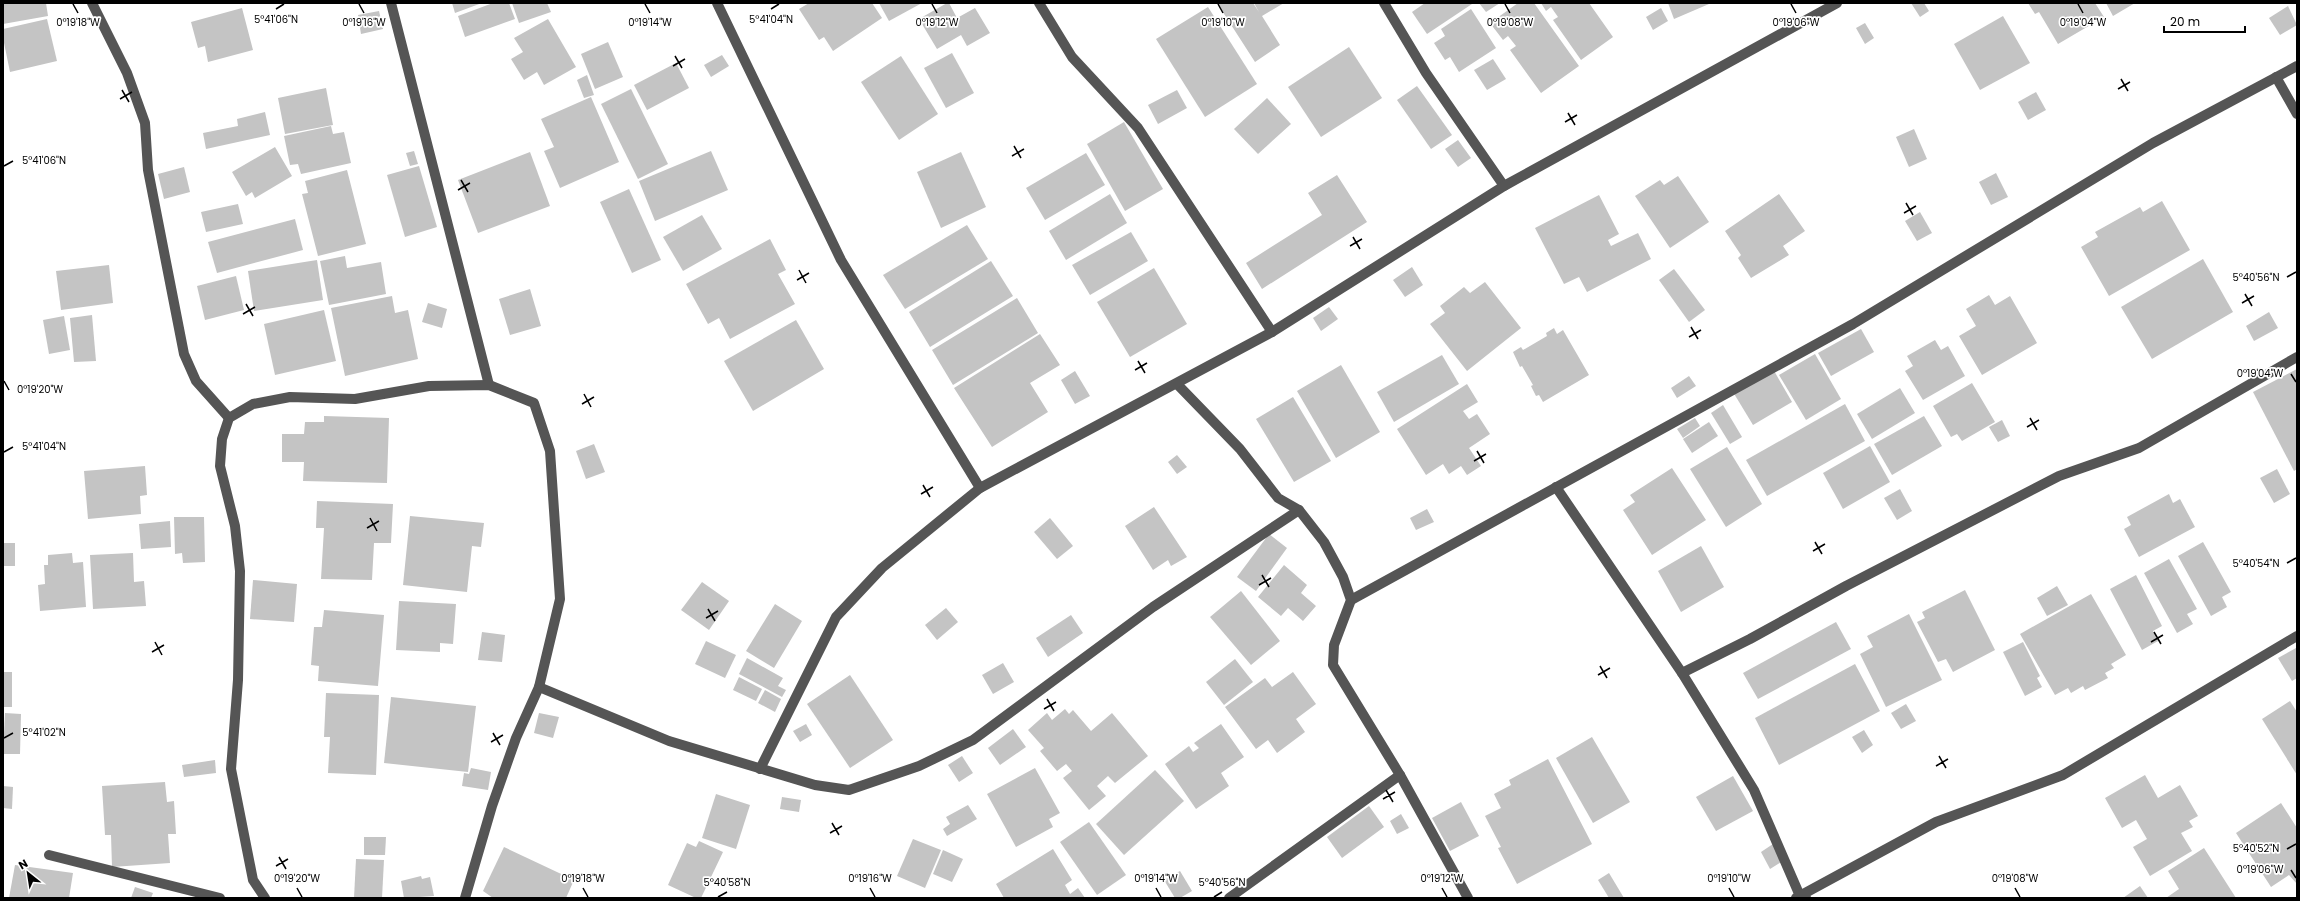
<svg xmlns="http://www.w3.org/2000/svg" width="2300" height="901" font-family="Poppins,sans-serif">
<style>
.building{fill:#c4c4c4}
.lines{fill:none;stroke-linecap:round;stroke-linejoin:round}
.minor{stroke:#555;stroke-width:10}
.ticks{fill:none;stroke:#000;stroke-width:1.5}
.ticks-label{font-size:10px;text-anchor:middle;fill:#000;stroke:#fff;stroke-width:3.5;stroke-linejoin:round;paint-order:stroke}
</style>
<rect width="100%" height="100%" fill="#fff"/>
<g class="building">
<polygon points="3,3 46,3 48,16 3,24"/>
<polygon points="452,3 482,3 455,13"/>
<polygon points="493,3 509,3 515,19 465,37 458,16"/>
<polygon points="512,3 547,3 551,12 519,23"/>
<polygon points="809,3 872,3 882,18 833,51 824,37 819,40 799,9"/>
<polygon points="879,3 922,3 889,21"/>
<polygon points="947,3 949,3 957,18 975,8 990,33 967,46 961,35 937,49 919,19"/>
<polygon points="1217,3 1253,3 1259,12 1254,3 1284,3 1262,16 1280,45 1255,62"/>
<polygon points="1425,3 1471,3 1472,4 1427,34 1412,12"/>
<polygon points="1479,3 1500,3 1486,12"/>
<polygon points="1518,3 1534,3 1579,66 1541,93 1510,50 1516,46 1508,36 1503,40 1490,23"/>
<polygon points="1541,3 1589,3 1613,37 1581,60 1553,20 1558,17 1551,7 1546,11"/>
<polygon points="1668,3 1708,3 1709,4 1674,19"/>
<polygon points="1911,3 1924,3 1929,11 1920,17"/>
<polygon points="2028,3 2095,3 2104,17 2058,44 2039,12 2035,14"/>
<polygon points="2106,3 2135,3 2113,16"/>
<polygon points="2288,6 2297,25 2280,35 2269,18"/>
<polygon points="1208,7 1257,84 1205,117 1156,39"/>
<polygon points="242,8 253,50 208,62 205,46 198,48 191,22"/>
<polygon points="1661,8 1668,21 1653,30 1646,17"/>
<polygon points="1471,9 1496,48 1459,72 1450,57 1445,60 1434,43 1445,36 1441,29"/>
<polygon points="379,11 383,29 361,34 358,15"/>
<polygon points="2003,16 2030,63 1980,90 1954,44"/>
<polygon points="47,19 57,61 10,72 3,38 3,29"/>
<polygon points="548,19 576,67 544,85 537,72 524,80 511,59 523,52 514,38"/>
<polygon points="1865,23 1874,38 1865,44 1856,28"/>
<polygon points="608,42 623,77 595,89 581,54"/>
<polygon points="1349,47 1382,98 1321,137 1288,87"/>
<polygon points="952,53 974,93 946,108 924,68"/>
<polygon points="722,55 729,66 711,77 704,65"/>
<polygon points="901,56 938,114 899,140 861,82"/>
<polygon points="1493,59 1506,79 1487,90 1474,70"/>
<polygon points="676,63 689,88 647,110 634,85"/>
<polygon points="587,75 594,95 584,98 577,80"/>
<polygon points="1417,86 1452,135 1431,149 1397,100"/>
<polygon points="326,88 333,125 285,134 278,98"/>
<polygon points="631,89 668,164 638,179 601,104"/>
<polygon points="1177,90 1187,108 1158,124 1148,105"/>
<polygon points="2036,92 2046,110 2028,120 2018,102"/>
<polygon points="591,97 619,162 560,188 544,151 554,147 541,119"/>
<polygon points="1267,98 1291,124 1258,154 1234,129"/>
<polygon points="265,112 270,135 206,149 203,133 238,126 237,119"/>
<polygon points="1124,122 1163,189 1125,211 1087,144"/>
<polygon points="331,126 333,134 344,132 351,163 301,174 298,164 290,165 284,136"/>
<polygon points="1914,129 1927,159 1909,167 1896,137"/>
<polygon points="1458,140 1471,158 1458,167 1445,149"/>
<polygon points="275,147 292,176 255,198 252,192 246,196 232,172"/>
<polygon points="414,151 418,164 410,166 406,153"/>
<polygon points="711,151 728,190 655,221 639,181"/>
<polygon points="530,152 550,206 478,233 458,180"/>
<polygon points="961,152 986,207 941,228 917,172"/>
<polygon points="1086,153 1105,185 1045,220 1026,188"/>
<polygon points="419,166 437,227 405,237 387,175"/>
<polygon points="184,167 190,192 164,199 158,174"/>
<polygon points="347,170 366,244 318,256 302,194 308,193 305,181"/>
<polygon points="1996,173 2008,197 1991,205 1979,182"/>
<polygon points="1337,175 1367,222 1262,289 1246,263 1322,215 1308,193"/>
<polygon points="1678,176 1709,222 1670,248 1635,196 1660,180 1664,185"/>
<polygon points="629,189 661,260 632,273 600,202"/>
<polygon points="1110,194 1127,223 1066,260 1049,231"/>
<polygon points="1779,194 1805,231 1783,246 1789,255 1751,278 1738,258 1741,255 1725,231"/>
<polygon points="1599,195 1619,234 1608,240 1611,246 1638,233 1651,259 1587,292 1579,277 1564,284 1535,228"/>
<polygon points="2162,201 2190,250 2109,296 2081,247 2098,237 2095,232 2140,207 2143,212"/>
<polygon points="238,204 243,224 206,232 201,212"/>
<polygon points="1920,212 1932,233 1917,241 1905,221"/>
<polygon points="702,215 722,249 683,271 663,237"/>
<polygon points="295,219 303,250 217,273 208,242"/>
<polygon points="967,225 988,259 905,309 883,275"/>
<polygon points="1131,232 1148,261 1090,295 1072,265"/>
<polygon points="770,239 786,270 778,274 795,304 730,339 719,318 708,324 686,284"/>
<polygon points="345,256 347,268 381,262 386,294 329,305 320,261"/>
<polygon points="2203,259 2233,312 2152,359 2121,307"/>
<polygon points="317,260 323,300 254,311 248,271"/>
<polygon points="991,261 1013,296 930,347 909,312"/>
<polygon points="109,265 113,303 61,310 56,271"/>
<polygon points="1412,267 1423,285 1405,297 1393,280"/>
<polygon points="1154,268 1187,324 1130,357 1097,302"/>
<polygon points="1674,269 1705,310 1689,322 1659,280"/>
<polygon points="236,276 244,310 205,320 197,286"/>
<polygon points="1485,282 1521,328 1467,371 1430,324 1445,313 1440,306 1464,287 1470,293"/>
<polygon points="530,289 541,326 510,335 499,299"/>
<polygon points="1989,295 1995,305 2010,296 2037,343 1982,375 1959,336 1976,326 1966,309"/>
<polygon points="392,296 395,313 408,310 418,359 345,376 331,308"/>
<polygon points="1017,298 1038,333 953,385 932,350"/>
<polygon points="428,303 447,309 442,328 422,322"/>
<polygon points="1329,307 1338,319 1321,331 1313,318"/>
<polygon points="324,310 336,361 275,375 264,324"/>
<polygon points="2269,312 2278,328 2254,341 2246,326"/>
<polygon points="92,315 96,361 74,362 70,318"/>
<polygon points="64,316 70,350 49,354 43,320"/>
<polygon points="796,320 824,369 753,411 724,361"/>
<polygon points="1554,328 1557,334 1563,330 1589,375 1543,402 1539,395 1536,396 1531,386 1533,385 1522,366 1520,367 1513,352 1521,347 1523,350 1547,336 1546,333"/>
<polygon points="1861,329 1874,352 1831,376 1818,353"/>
<polygon points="1040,334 1060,365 1030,383 1048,412 992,447 954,388"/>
<polygon points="1935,340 1941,350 1948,346 1965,376 1923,400 1905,371 1913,366 1907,356"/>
<polygon points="1815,354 1841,399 1806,420 1779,375"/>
<polygon points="1442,355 1459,384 1394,422 1377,392"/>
<polygon points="1341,365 1380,432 1336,458 1297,391"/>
<polygon points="1773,369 1792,402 1753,425 1733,392"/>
<polygon points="2297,369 2297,469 2294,471 2253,392"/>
<polygon points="1075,371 1090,396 1075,404 1061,380"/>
<polygon points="1689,376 1696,386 1677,398 1671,388"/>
<polygon points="1972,383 1995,422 1962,441 1957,434 1951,437 1933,406"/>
<polygon points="1467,384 1478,402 1463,411 1469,419 1477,414 1490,434 1469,448 1481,466 1467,475 1461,466 1449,474 1443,464 1426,475 1397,429"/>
<polygon points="1900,388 1915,413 1872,439 1857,414"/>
<polygon points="1293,397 1331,461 1294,482 1256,419"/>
<polygon points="1845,404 1865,441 1767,496 1746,460"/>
<polygon points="1723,405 1742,437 1730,444 1711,413"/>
<polygon points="324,416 389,418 387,483 303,481 304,462 282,462 282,434 304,434 305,422 324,422"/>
<polygon points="1924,416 1942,446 1892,475 1874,444"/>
<polygon points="1695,418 1700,426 1683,438 1677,429"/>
<polygon points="2002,420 2010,436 1998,442 1989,427"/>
<polygon points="1709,422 1718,436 1692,453 1683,439"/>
<polygon points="594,444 605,472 586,479 576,451"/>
<polygon points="1870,446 1890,482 1843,509 1823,473"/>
<polygon points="1727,447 1762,504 1726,527 1690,469"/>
<polygon points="1177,455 1187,467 1177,474 1168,462"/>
<polygon points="145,466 147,495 140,496 141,514 88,519 84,471"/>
<polygon points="1672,468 1706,520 1652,555 1623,510 1635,502 1630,495"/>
<polygon points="2277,469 2290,494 2274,503 2260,478"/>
<polygon points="1900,489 1912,511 1897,520 1884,498"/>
<polygon points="2169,494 2173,503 2180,499 2195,527 2139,557 2124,529 2131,525 2127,517"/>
<polygon points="317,501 393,504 391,543 374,543 372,580 321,579 324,528 316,528"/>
<polygon points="1154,507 1187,557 1171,566 1168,560 1153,570 1125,526"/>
<polygon points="1427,509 1434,522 1416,530 1410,518"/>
<polygon points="410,516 484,523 481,547 472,546 467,592 403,585"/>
<polygon points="174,517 204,517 205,562 183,563 182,553 175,554"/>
<polygon points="1050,518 1073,546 1057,559 1034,532"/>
<polygon points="170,521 171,547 141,549 139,524"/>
<polygon points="1269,534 1287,548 1256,591 1237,577"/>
<polygon points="2203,542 2231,592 2222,597 2227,607 2211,616 2178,556"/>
<rect x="3" y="543" width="12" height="23"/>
<polygon points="1701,546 1724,587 1681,612 1658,571"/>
<polygon points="72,553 73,563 83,562 86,607 40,611 38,585 45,584 44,565 48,565 48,555"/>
<polygon points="133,553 134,582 144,581 146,606 93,609 90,555"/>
<polygon points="2169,559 2197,609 2187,614 2193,624 2177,633 2144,573"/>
<polygon points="1284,565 1307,585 1301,593 1316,606 1303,621 1288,608 1281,616 1258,597"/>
<polygon points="2136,575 2162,626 2153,631 2158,641 2142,650 2110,589"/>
<polygon points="253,580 297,584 294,622 250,619"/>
<polygon points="702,582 729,601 709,630 681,610"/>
<polygon points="2057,586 2068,605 2047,616 2037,598"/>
<polygon points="1965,590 1995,650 1953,672 1946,659 1938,662 1917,622 1925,618 1922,612"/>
<polygon points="1241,591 1280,641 1251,665 1210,617"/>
<polygon points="2091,594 2126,655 2111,664 2114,668 2105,673 2108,678 2085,690 2083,686 2071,693 2068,688 2055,695 2020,634"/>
<polygon points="399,601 456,604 453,644 440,643 440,652 396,650"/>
<polygon points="775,604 802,621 774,668 746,651"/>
<polygon points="946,608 958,622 937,640 925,625"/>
<polygon points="324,610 384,615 378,686 318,681 319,666 311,665 314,627 322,627"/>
<polygon points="1909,614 1942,680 1886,707 1860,654 1873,647 1867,636"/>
<polygon points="1071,615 1083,633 1048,657 1036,638"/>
<polygon points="1836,622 1851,649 1758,699 1743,673"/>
<polygon points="482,632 505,635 502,662 478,660"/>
<polygon points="706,641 736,655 725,678 695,664"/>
<polygon points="2023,642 2040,676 2037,678 2042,687 2025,696 2003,652"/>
<polygon points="2296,648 2297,678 2292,681 2278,658"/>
<polygon points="747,658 783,678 778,686 786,690 782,697 739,674"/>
<polygon points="1235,659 1253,682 1224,705 1206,682"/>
<polygon points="1003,663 1014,682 993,694 982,675"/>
<polygon points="1855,664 1880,711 1779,765 1755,718"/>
<rect x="3" y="672" width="9" height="35"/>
<polygon points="1293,672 1316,704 1296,719 1305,732 1277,753 1268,740 1256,749 1225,707 1265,678 1272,687"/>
<polygon points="850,675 893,740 850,768 807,704"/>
<polygon points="739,677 762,689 756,701 733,690"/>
<polygon points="765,690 781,699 775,712 758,703"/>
<polygon points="326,693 379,695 376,775 328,773 330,737 324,737"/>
<polygon points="391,697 476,706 468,772 384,763"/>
<polygon points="2290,701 2297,712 2297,775 2262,719"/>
<polygon points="1906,704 1916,721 1901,729 1891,713"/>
<polygon points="1065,709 1069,714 1073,710 1091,731 1112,713 1148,756 1115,783 1108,776 1097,786 1106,796 1089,810 1063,778 1072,771 1066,764 1057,771 1040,751 1044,748 1028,730 1047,713 1052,720"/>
<polygon points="5,713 21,714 20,754 3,754"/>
<polygon points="539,713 559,717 553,738 534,733"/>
<polygon points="806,724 812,735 800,742 793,731"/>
<polygon points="1221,724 1244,757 1221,773 1229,786 1196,809 1165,764 1189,746 1193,752 1199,748 1194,743"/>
<polygon points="1013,729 1026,747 1000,765 988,748"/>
<polygon points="1864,730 1873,745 1862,753 1852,737"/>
<polygon points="1592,737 1630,802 1593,823 1556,758"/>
<polygon points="962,756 973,773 959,782 948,765"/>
<polygon points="1548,759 1592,844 1517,884 1498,848 1501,847 1485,816 1501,808 1494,794 1511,785 1509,780"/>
<polygon points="215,760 216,773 184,777 182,765"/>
<polygon points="471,768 491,772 488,790 462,786 464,773 469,774"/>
<polygon points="1035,768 1060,813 1049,819 1053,827 1016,847 987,794"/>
<polygon points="1155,770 1184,801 1124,855 1096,824"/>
<polygon points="2145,775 2158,798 2180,785 2198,816 2189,821 2193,827 2181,833 2192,851 2150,876 2133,847 2147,839 2136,820 2122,828 2105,798"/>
<polygon points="1733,776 1753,811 1716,831 1696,797"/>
<polygon points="165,782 167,802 174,801 176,834 168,834 170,863 112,867 111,835 105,835 102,786"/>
<polygon points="3,786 13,787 12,809 3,808"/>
<polygon points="716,794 750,805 736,849 702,838"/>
<polygon points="782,797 801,800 799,812 780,809"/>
<polygon points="1461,802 1479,836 1450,851 1432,818"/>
<polygon points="2281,803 2297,828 2297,884 2289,875 2271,887 2236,833"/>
<polygon points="968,805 977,819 947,836 943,829 950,824 946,817"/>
<polygon points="1369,806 1384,827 1342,858 1327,837"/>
<polygon points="1401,814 1409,828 1397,834 1390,821"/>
<polygon points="1089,822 1126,875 1097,895 1060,842"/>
<polygon points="364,837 386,837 385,855 364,855"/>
<polygon points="913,839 941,850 925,888 897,876"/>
<polygon points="699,841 723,852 701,898 696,898 668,885 687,843 696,847"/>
<polygon points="1773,844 1783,861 1770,869 1761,852"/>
<polygon points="504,847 574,880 566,898 493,898 483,891"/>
<polygon points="2204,848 2236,898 2166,898 2179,889 2168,871"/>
<polygon points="1053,849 1072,880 1065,885 1070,894 1078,888 1085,898 1004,898 996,884"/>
<polygon points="943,850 963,859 952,882 933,874"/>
<polygon points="356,859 384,860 382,898 354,898"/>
<polygon points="15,865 73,873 69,898 9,898"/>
<polygon points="1180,871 1192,891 1180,898 1175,898 1164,880"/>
<polygon points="1609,873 1624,898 1609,898 1598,880"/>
<polygon points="421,876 422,879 430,877 434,896 404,898 401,881"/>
<polygon points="2140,886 2148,898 2123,898"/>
<polygon points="135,887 153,893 151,898 131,898"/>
</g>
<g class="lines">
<g class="minor">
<polyline points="92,3 127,73 145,123 148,170 184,354 196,381 229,418"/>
<polyline points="391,3 489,385"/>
<polyline points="717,3 841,260 980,488"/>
<polyline points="1039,3 1072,57 1138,128 1272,332"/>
<polyline points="1384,3 1426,73 1504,186"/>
<polyline points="2276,77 2297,114"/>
<polyline points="1177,384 1240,449 1278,498 1299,510 1324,542 1343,577 1351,600 1334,645 1333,665 1400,775 1468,898"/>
<polyline points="1556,487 1682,673 1754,790 1800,896 1806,898"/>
<polyline points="1351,600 1853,324 2153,143 2297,66"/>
<polyline points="1682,673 1750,639 1846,586 2059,476 2139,448 2297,357"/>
<polyline points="539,687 669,741 815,785 849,790 919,766 973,740 1153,607 1299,510"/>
<polyline points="760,769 836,617 882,568 980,488 1272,332 1504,186 1837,3"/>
<polyline points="49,855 220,898"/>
<polyline points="265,898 253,880 231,769 238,680 240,571 235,526 220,466 222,439 229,418 253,404 290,397 355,399 429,386 489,385 534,403 550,451 560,599 539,687 516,738 492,806 465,898"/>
<polyline points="1229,898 1400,775"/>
<polyline points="1796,898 1936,822 2063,775 2297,636"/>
</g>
</g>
<path class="ticks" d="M73 4 78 13M359 4 364 13M645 4 650 13M932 4 937 13M1218 4 1223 13M1505 4 1510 13M1791 4 1796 13M2078 4 2083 13M276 9 284 4M771 9 779 4M675 56 682 68M673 66 685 59M2121 79 2128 91M2118 89 2130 82M122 90 129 102M120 99 132 92M1568 113 1575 125M1565 122 1577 115M1014 146 1021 158M1012 156 1024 149M4 166 13 161M461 180 468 192M458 190 470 183M1906 203 1913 215M1904 213 1916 206M1353 237 1360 249M1350 246 1362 239M799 270 806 283M2287 277 2296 272M797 280 809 273M2245 294 2252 306M2242 303 2254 296M246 304 253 316M243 314 255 307M1691 327 1698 339M1689 337 1701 330M1138 361 1145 373M1135 370 1147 363M2291 374 2296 382M4 381 9 390M584 394 591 407M582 404 594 397M2030 418 2037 430M2027 427 2039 420M1477 451 1484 463M4 452 13 447M1474 461 1486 454M923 485 930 497M921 494 933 487M370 518 377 531M367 528 379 521M1815 542 1822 554M1813 551 1825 544M2287 563 2296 558M1262 575 1269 587M1259 585 1271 578M708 609 715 621M706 618 718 611M2154 632 2161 644M155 642 162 655M2151 642 2163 635M152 652 164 645M1600 666 1607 678M1598 675 1610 668M1047 699 1054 711M1044 709 1056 702M493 733 500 745M4 738 13 733M491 742 503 735M1939 756 1946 768M1936 766 1948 759M1386 790 1393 802M1383 799 1395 792M832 823 839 835M830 833 842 826M2287 849 2296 844M279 857 286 869M276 866 288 859M2291 870 2296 878M297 888 302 897M583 888 588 897M870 888 875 897M1156 888 1161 897M1442 888 1447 897M1729 888 1734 897M2015 888 2020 897M718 897 727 892M1214 897 1222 892"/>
<g class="ticks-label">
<text x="771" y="23">5°41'04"N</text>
<text x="276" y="23">5°41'06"N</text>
<text x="78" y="26">0°19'18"W</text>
<text x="364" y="26">0°19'16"W</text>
<text x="650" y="26">0°19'14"W</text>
<text x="937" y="26">0°19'12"W</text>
<text x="1223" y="26">0°19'10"W</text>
<text x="1510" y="26">0°19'08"W</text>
<text x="1796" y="26">0°19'06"W</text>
<text x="2083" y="26">0°19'04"W</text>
<text x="44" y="164">5°41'06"N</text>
<text x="2256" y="281">5°40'56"N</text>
<text x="2260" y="377">0°19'04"W</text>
<text x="40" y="393">0°19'20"W</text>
<text x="44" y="450">5°41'04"N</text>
<text x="2256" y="567">5°40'54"N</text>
<text x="44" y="736">5°41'02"N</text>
<text x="2256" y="852">5°40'52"N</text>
<text x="2260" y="873">0°19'06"W</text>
<text x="297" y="882">0°19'20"W</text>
<text x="583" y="882">0°19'18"W</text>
<text x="870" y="882">0°19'16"W</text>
<text x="1156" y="882">0°19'14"W</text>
<text x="1442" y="882">0°19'12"W</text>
<text x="1729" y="882">0°19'10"W</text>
<text x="2015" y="882">0°19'08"W</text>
<text x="727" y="886">5°40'58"N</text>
<text x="1222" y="886">5°40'56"N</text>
</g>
<rect width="2300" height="901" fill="none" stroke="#000000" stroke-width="8"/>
<g transform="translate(28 873) rotate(330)" stroke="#ffffff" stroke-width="3" paint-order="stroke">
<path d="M0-3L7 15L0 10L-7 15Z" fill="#000000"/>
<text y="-6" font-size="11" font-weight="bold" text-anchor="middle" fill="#000000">N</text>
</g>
<path d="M2164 26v6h81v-6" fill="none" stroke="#000000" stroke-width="2"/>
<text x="2170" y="26" font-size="12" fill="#000000" stroke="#ffffff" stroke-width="3" paint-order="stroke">20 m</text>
</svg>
